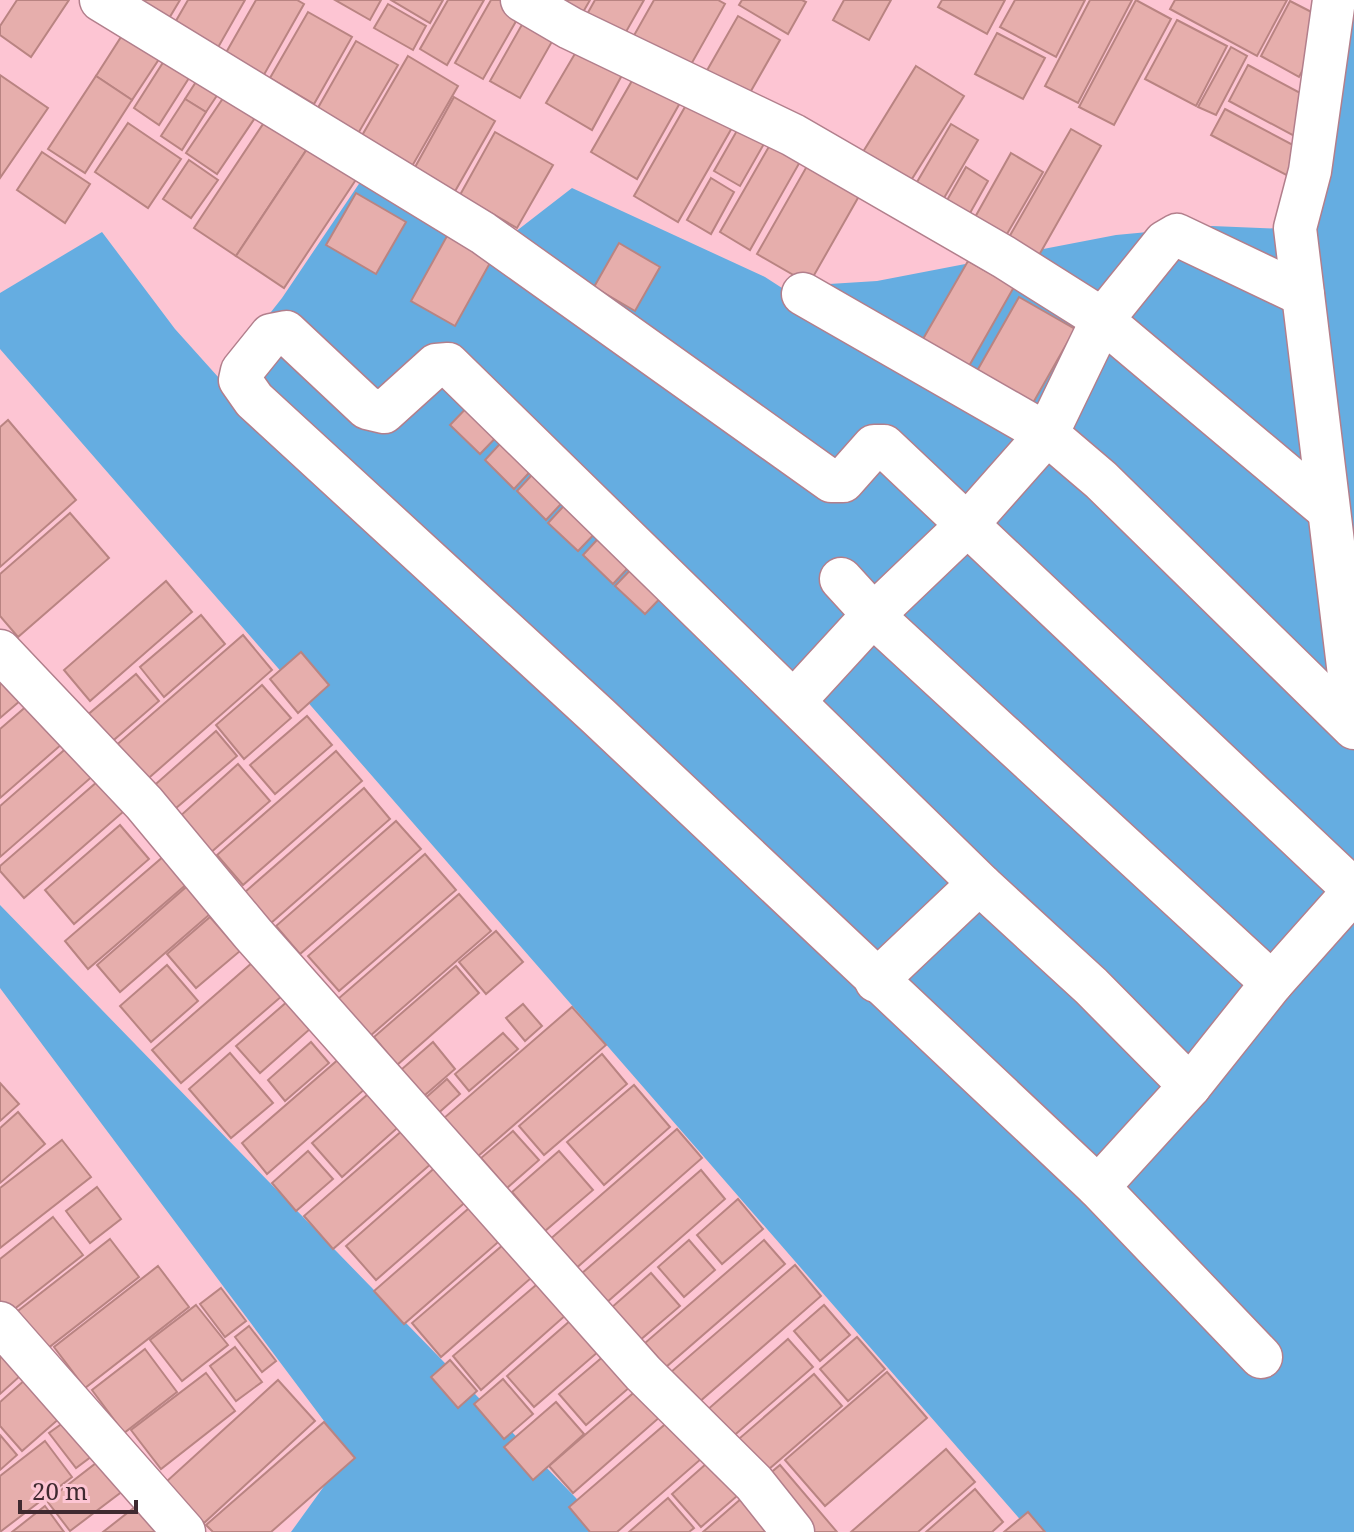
<svg xmlns="http://www.w3.org/2000/svg" width="1354" height="1532" font-family="'Noto Serif',serif">
<style>
.water{fill:#65ade1}
.building{fill:#e6aeac;stroke:#b98482;stroke-width:2}
.lines{fill:none;stroke-linecap:round;stroke-linejoin:round}
.street-casing{stroke:#b27f8c;stroke-width:45}
.street{stroke:#fff;stroke-width:42}
</style>
<rect width="100%" height="100%" fill="#fdc5d3"/>
<g class="water">
<polygon points="1354,0 1354,1532 1031,1532 0,349 0,293 102,232 175,329 219,378 282,298 373,163 501,243 572,188 765,277 799,299 808,289 829,284 877,281 1116,235 1212,226 1286,229"/>
<polygon points="0,905 609,1532 291,1532 348,1453 0,988"/>
</g>
<g class="building">
<polygon points="17,0 69,0 31,57 0,35 0,26"/>
<polygon points="135,0 180,0 168,20"/>
<polygon points="188,0 245,0 216,51 173,26"/>
<polygon points="256,0 297,0 304,4 261,80 223,58"/>
<polygon points="335,0 381,0 370,20"/>
<polygon points="391,0 443,0 430,23"/>
<polygon points="448,0 484,0 447,65 420,49"/>
<polygon points="491,0 508,0 523,9 483,79 455,63"/>
<polygon points="542,0 590,0 578,21"/>
<polygon points="595,0 644,0 618,46 581,25"/>
<polygon points="654,0 718,0 725,4 684,77 628,46"/>
<polygon points="742,0 802,0 806,2 788,34 739,5"/>
<polygon points="844,0 891,0 869,40 833,20"/>
<polygon points="942,0 1005,0 987,34 938,7"/>
<polygon points="1015,0 1085,0 1056,57 1000,27"/>
<polygon points="1090,0 1132,0 1078,103 1045,86"/>
<polygon points="1136,0 1171,19 1114,125 1079,107"/>
<polygon points="1175,0 1287,0 1257,56 1170,9"/>
<polygon points="1290,1 1329,21 1299,77 1261,56"/>
<polygon points="388,4 426,26 413,50 374,28"/>
<polygon points="308,12 352,37 314,104 270,78"/>
<polygon points="528,14 558,31 520,98 490,81"/>
<polygon points="738,16 780,40 743,105 701,81"/>
<polygon points="1177,20 1227,46 1196,106 1145,79"/>
<polygon points="130,23 167,47 132,100 96,76"/>
<polygon points="997,33 1045,58 1023,99 975,74"/>
<polygon points="583,40 627,66 592,130 546,103"/>
<polygon points="356,41 398,65 356,137 315,113"/>
<polygon points="1231,47 1247,56 1216,115 1198,107"/>
<polygon points="171,50 196,67 159,125 134,108"/>
<polygon points="408,56 458,86 411,168 360,139"/>
<polygon points="1248,65 1317,102 1298,138 1229,101"/>
<polygon points="916,66 964,96 905,190 858,160"/>
<polygon points="640,67 685,94 637,179 591,152"/>
<polygon points="203,71 224,85 206,112 185,99"/>
<polygon points="0,75 48,108 0,178"/>
<polygon points="96,76 132,100 85,173 48,149"/>
<polygon points="232,85 263,106 217,174 186,153"/>
<polygon points="693,93 737,119 678,222 634,196"/>
<polygon points="454,97 495,121 454,193 414,169"/>
<polygon points="185,99 206,112 182,150 161,136"/>
<polygon points="273,109 315,137 236,256 194,228"/>
<polygon points="1225,109 1308,153 1294,179 1211,135"/>
<polygon points="743,120 769,135 740,186 714,171"/>
<polygon points="128,123 181,159 148,208 95,172"/>
<polygon points="951,124 978,140 937,210 910,194"/>
<polygon points="1071,129 1101,146 1034,264 1004,246"/>
<polygon points="495,132 553,165 517,228 460,195"/>
<polygon points="775,136 805,153 750,250 720,232"/>
<polygon points="315,137 363,169 284,288 236,256"/>
<polygon points="42,152 90,184 65,223 17,190"/>
<polygon points="815,152 867,182 809,284 757,254"/>
<polygon points="1011,153 1043,172 1000,246 969,228"/>
<polygon points="189,160 218,180 191,218 163,199"/>
<polygon points="966,167 988,181 965,222 942,209"/>
<polygon points="711,178 734,192 711,234 687,220"/>
<polygon points="356,193 406,222 376,274 326,245"/>
<polygon points="452,227 496,252 455,326 411,301"/>
<polygon points="619,243 660,267 635,311 594,287"/>
<polygon points="968,261 1014,287 969,366 923,339"/>
<polygon points="1019,297 1075,329 1029,410 973,378"/>
<polygon points="476,398 506,427 480,454 450,425"/>
<polygon points="8,420 76,500 0,567 0,427"/>
<polygon points="510,433 540,461 514,489 485,460"/>
<polygon points="542,464 572,492 546,520 517,491"/>
<polygon points="574,495 604,524 578,551 548,523"/>
<polygon points="70,513 109,558 18,637 0,616 0,574"/>
<polygon points="608,528 639,556 613,584 583,555"/>
<polygon points="641,559 671,587 645,614 615,586"/>
<polygon points="166,581 192,612 90,701 64,670"/>
<polygon points="201,615 225,644 164,697 140,667"/>
<polygon points="243,635 272,670 143,783 113,748"/>
<polygon points="301,652 329,685 298,713 270,679"/>
<polygon points="0,674 28,694 0,718"/>
<polygon points="136,674 159,701 108,745 85,717"/>
<polygon points="262,685 291,718 244,759 216,725"/>
<polygon points="36,698 70,737 0,798 0,729"/>
<polygon points="307,716 332,745 275,794 250,765"/>
<polygon points="216,731 237,756 169,814 149,790"/>
<polygon points="70,745 95,774 0,857 0,806"/>
<polygon points="336,751 362,781 243,885 217,855"/>
<polygon points="238,764 270,801 209,854 178,818"/>
<polygon points="105,775 131,805 24,898 0,871 0,866"/>
<polygon points="364,788 390,819 271,923 245,892"/>
<polygon points="396,821 421,849 300,954 276,926"/>
<polygon points="120,825 149,859 74,924 45,890"/>
<polygon points="171,850 195,877 88,969 65,941"/>
<polygon points="425,854 456,890 339,991 308,956"/>
<polygon points="193,881 217,908 120,992 97,965"/>
<polygon points="459,894 491,931 370,1036 338,999"/>
<polygon points="210,917 240,951 196,988 167,954"/>
<polygon points="496,931 523,962 486,994 459,962"/>
<polygon points="261,955 290,989 181,1083 152,1050"/>
<polygon points="167,965 198,1001 151,1042 120,1006"/>
<polygon points="456,966 479,993 397,1065 374,1037"/>
<polygon points="296,994 319,1021 260,1073 236,1046"/>
<polygon points="523,1004 542,1026 525,1041 506,1018"/>
<polygon points="572,1007 606,1045 469,1164 436,1125"/>
<polygon points="503,1033 518,1049 469,1091 455,1074"/>
<polygon points="311,1042 329,1063 285,1101 268,1080"/>
<polygon points="433,1042 455,1069 417,1102 394,1076"/>
<polygon points="230,1053 273,1103 231,1138 189,1089"/>
<polygon points="602,1054 627,1084 544,1155 519,1126"/>
<polygon points="340,1058 366,1088 267,1174 242,1143"/>
<polygon points="447,1079 460,1094 435,1116 422,1101"/>
<polygon points="0,1083 19,1104 0,1121"/>
<polygon points="634,1085 670,1127 604,1185 567,1142"/>
<polygon points="375,1088 404,1122 342,1177 312,1143"/>
<polygon points="18,1112 45,1144 0,1183 0,1128"/>
<polygon points="411,1123 440,1156 333,1249 304,1216"/>
<polygon points="677,1129 702,1158 574,1270 548,1241"/>
<polygon points="513,1131 539,1160 507,1188 481,1158"/>
<polygon points="62,1140 91,1177 0,1248 0,1188"/>
<polygon points="308,1151 333,1179 296,1211 272,1183"/>
<polygon points="559,1151 593,1190 545,1231 512,1192"/>
<polygon points="447,1157 477,1192 376,1280 346,1246"/>
<polygon points="701,1170 725,1199 606,1303 581,1274"/>
<polygon points="97,1187 121,1219 90,1243 66,1211"/>
<polygon points="484,1195 512,1230 404,1324 374,1291"/>
<polygon points="738,1199 763,1229 722,1264 697,1235"/>
<polygon points="53,1217 83,1255 8,1314 0,1304 0,1259"/>
<polygon points="511,1238 539,1271 441,1357 412,1323"/>
<polygon points="110,1239 139,1277 43,1352 14,1314"/>
<polygon points="689,1240 715,1270 684,1297 658,1267"/>
<polygon points="764,1240 785,1264 666,1367 645,1343"/>
<polygon points="795,1265 821,1296 698,1403 671,1372"/>
<polygon points="158,1266 189,1307 85,1388 54,1347"/>
<polygon points="651,1273 680,1306 639,1341 611,1308"/>
<polygon points="549,1274 576,1306 481,1390 453,1356"/>
<polygon points="221,1288 246,1321 225,1337 200,1304"/>
<polygon points="196,1305 228,1345 182,1381 150,1340"/>
<polygon points="824,1305 850,1335 820,1361 794,1331"/>
<polygon points="579,1313 606,1345 534,1407 507,1376"/>
<polygon points="249,1326 276,1361 262,1372 235,1337"/>
<polygon points="0,1337 31,1366 0,1394"/>
<polygon points="857,1337 885,1369 848,1401 820,1369"/>
<polygon points="788,1339 813,1367 730,1439 706,1411"/>
<polygon points="235,1347 262,1382 236,1401 210,1366"/>
<polygon points="145,1349 177,1392 124,1433 92,1390"/>
<polygon points="612,1349 638,1380 586,1425 559,1394"/>
<polygon points="450,1360 477,1391 458,1408 431,1377"/>
<polygon points="35,1371 69,1410 22,1451 0,1426 0,1402"/>
<polygon points="887,1372 927,1418 825,1506 785,1460"/>
<polygon points="206,1373 235,1411 161,1469 131,1430"/>
<polygon points="814,1374 842,1406 761,1476 733,1444"/>
<polygon points="503,1379 533,1414 504,1439 474,1404"/>
<polygon points="278,1380 315,1421 204,1523 166,1482"/>
<polygon points="646,1382 669,1409 573,1493 549,1466"/>
<polygon points="556,1402 584,1434 533,1480 504,1447"/>
<polygon points="677,1414 709,1452 617,1532 590,1532 569,1507"/>
<polygon points="74,1415 100,1450 76,1468 49,1433"/>
<polygon points="324,1422 355,1458 271,1532 213,1532 206,1525"/>
<polygon points="0,1435 17,1455 0,1470"/>
<polygon points="45,1441 72,1477 0,1532 0,1476"/>
<polygon points="946,1449 975,1482 918,1532 851,1532"/>
<polygon points="109,1453 132,1484 70,1531 47,1501"/>
<polygon points="715,1456 744,1490 701,1527 672,1494"/>
<polygon points="780,1465 837,1532 805,1532 761,1481"/>
<polygon points="975,1489 1003,1522 992,1532 926,1532"/>
<polygon points="750,1491 767,1532 703,1532"/>
<polygon points="149,1496 177,1532 103,1532"/>
<polygon points="668,1498 694,1528 689,1532 629,1532"/>
<polygon points="45,1506 64,1532 12,1532"/>
<polygon points="1028,1512 1045,1532 1004,1532"/>
</g>
<g class="lines">
<g class="street-casing">
<g id="street">
<polyline points="101,0 483,233 831,481 843,481 874,446 884,446 1354,890"/>
<polyline points="522,0 570,28 793,135 1004,257 1096,315 1327,509"/>
<polyline points="1334,0 1310,171 1295,228 1354,716"/>
<polyline points="803,294 1047,434 1102,320 1165,242 1177,235 1303,295"/>
<polyline points="841,579 883,625 1272,983"/>
<polyline points="0,651 144,803 253,934 643,1373 754,1483 793,1532"/>
<polyline points="795,700 873,615 962,530 1047,434 1101,480 1354,728"/>
<polyline points="876,981 971,891 981,885"/>
<polyline points="1098,1187 1190,1086"/>
<polyline points="0,1323 184,1532"/>
<polyline points="1261,1357 1098,1187 598,716 254,400 240,380 242,371 271,335 286,332 367,408 384,412 436,365 448,364 981,885 1091,986 1190,1086 1272,983 1354,891"/>
</g>
</g>
<use href="#street" class="street"/>
</g>
<path d="M20 1500v12h116v-12" fill="none" stroke="#3f2a30" stroke-width="4"/>
<text x="32" y="1500" font-size="24" fill="#3f2a30" stroke="#fdc5d3" stroke-width="6" paint-order="stroke">20 m</text>
</svg>
